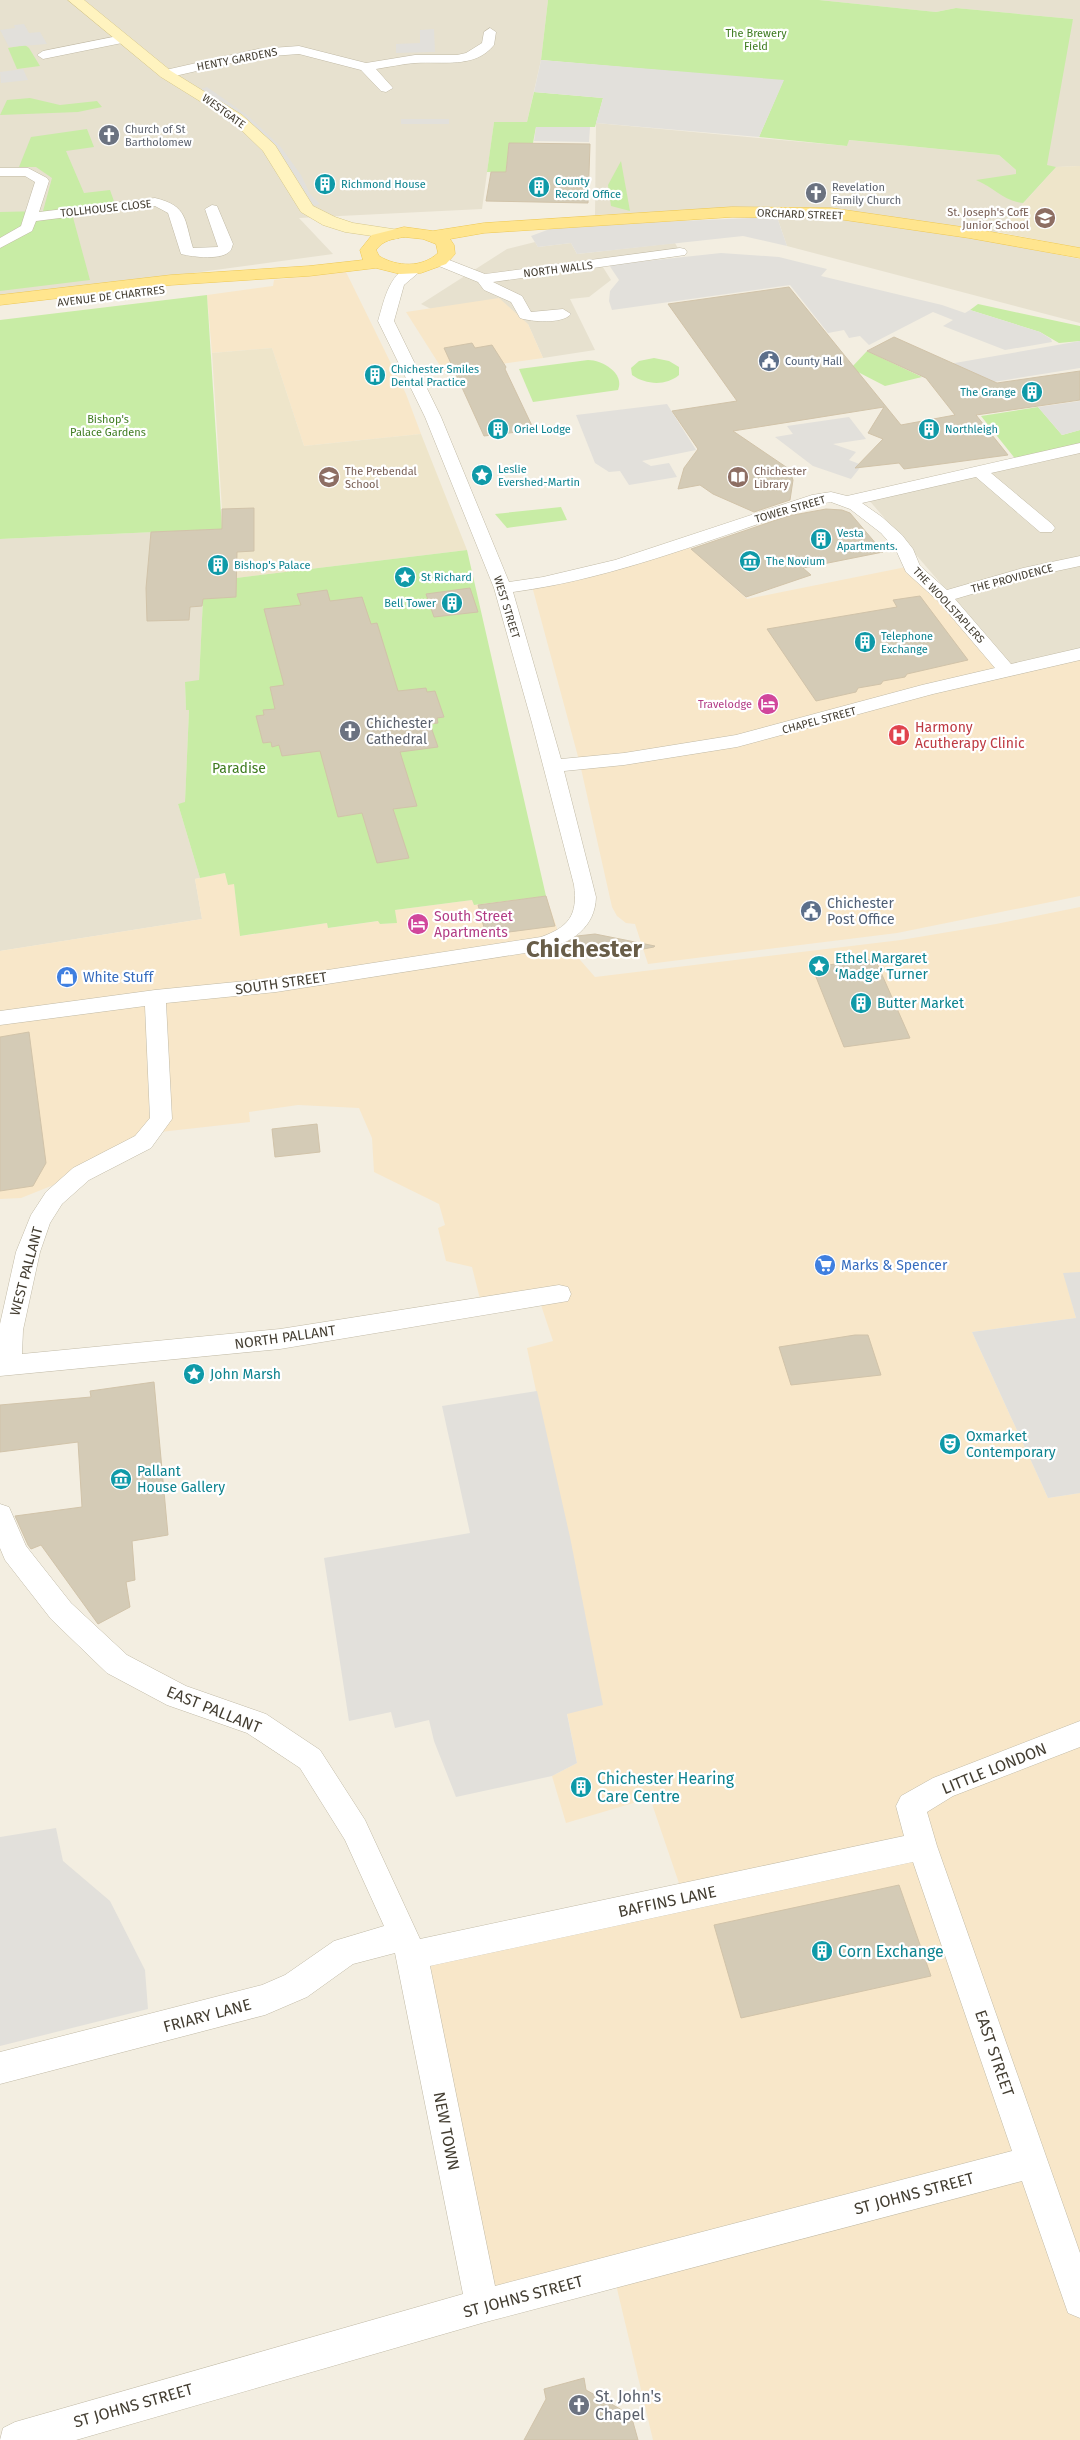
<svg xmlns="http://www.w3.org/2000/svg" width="1080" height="2440" font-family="'Fira Sans',sans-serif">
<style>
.residential{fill:#e7e1cf}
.commercial{fill:#f8e7c9}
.education{fill:#eee5ca}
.green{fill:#c8eca5}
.parking{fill:#e2e0db}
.building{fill:#d4cbb6;stroke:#d1c3a9}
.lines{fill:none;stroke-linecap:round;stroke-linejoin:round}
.street-casing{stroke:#c1baa6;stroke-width:1}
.secondary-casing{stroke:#d7c88c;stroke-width:1}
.primary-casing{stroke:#eec854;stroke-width:1}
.street{fill:#fff;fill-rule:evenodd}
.secondary{fill:#fff3bf;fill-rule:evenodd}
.primary{fill:#ffe58e;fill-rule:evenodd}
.labels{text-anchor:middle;stroke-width:4.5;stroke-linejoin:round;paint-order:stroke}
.far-park-label{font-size:11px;fill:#3e7b20;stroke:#fff}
.far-street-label{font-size:11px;fill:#443e32;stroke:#fff}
.far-worship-label{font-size:11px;fill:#5b616d;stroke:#fff;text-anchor:start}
.far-culture-label{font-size:11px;fill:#0d838f;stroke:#fff;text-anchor:start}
.far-education-label{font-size:11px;fill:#785e54;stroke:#fff;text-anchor:start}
.far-service-label{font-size:11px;fill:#4e5e75;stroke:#fff;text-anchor:start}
.far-hotel-label{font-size:11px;fill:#b23c85;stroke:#fff;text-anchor:end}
.worship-label{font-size:14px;fill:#5b616d;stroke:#fff;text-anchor:start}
.health-label{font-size:14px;fill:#be3a42;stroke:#fff;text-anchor:start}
.park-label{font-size:14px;fill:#3e7b20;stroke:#fff}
.service-label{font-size:14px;fill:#4e5e75;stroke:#fff;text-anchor:start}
.hotel-label{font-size:14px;fill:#b23c85;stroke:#fff;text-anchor:start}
.culture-label{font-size:14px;fill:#0d838f;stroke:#fff;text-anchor:start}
.shop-label{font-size:14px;fill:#366cbe;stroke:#fff;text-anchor:start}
.street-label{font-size:14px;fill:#443e32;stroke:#fff}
.near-street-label{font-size:16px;fill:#443e32;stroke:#fff}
.near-culture-label{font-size:16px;fill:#0d838f;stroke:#fff;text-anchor:start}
.near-worship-label{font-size:16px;fill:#5b616d;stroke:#fff;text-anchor:start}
.town-label{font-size:24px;font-weight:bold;fill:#685d48;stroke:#fff}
</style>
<rect width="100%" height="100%" fill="#f3eee1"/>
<g class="residential">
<polygon points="0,0 548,0 541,60 527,122 494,122 482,209 299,218 333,254 0,299"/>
<polygon points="819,0 1080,0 1080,166 1056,167 990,241 1080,259 1080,323 787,246 777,217 731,208 595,215 596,123 847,146 848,140 999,155 1016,170 1073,19 956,8 936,12"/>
<polygon points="535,242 538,247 571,243 577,254 675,243 680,252 601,264 611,280 589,297 570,299 595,350 543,358 528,324 431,309 421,304 507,249"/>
<polygon points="1080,450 1080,654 1016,671 868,499"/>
<polygon points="254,508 254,551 236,578 203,599 199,681 185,683 186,710 189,710 185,803 178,804 200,878 195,879 202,919 0,951 0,539 221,529 222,509"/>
</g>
<g class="commercial">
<polygon points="346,272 406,394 421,434 304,446 272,348 212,353 207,295 273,286 274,280"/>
<polygon points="499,298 528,324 543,358 444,372 406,312"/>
<polygon points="684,543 747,599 916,565 1001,668 1080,654 1080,896 897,933 648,964 635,924 626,923 617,916 612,907 580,764 532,586"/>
<polygon points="225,873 234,884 241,936 327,923 329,928 379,921 380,924 396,923 395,910 472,900 475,905 546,896 560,937 595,977 901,940 996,924 1080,907 1080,1272 1064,1274 1076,1318 972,1332 1048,1498 1080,1493 1080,2440 653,2440 613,2272 482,2306 412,1955 684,1898 650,1798 566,1823 552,1776 577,1763 567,1713 602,1705 527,1348 553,1341 539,1299 482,1307 472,1267 446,1261 438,1228 445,1225 439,1204 374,1172 372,1138 359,1108 298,1105 249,1112 250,1122 151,1133 81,1174 21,1198 0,1199 0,951 202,919 195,879"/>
</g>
<g class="education">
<polygon points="1080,166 1080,248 998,232 1056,167"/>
<polygon points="272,348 304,446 421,434 467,550 236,578 237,552 254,551 254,508 222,509 212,353"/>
</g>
<g class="green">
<path d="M548 0H819L936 12 956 8 1073 19 1047 165 1056 167 1023 203C1003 201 995 188 976 180L1016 174V170L999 155 849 140 847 146 759 137 783 81 541 60Z"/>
<polygon points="25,45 29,48 40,66 17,69 8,48"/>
<polygon points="534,92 603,98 595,127 536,127 533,143 509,143 506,172 487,172 494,122 527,122"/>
<polygon points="30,98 60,105 97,101 102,107 78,112 0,115 7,100"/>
<polygon points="87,129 94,147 66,151 84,193 110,190 115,204 71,210 90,280 0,291 0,212 43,211 52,178 36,167 19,167 31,137"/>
<polygon points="621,161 630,211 611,206 608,185"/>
<polygon points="207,295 222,529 0,539 0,320"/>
<polygon points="978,304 1080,326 1080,341 1059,343 1040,332 970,310"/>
<polygon points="867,351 922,377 885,386 854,370 852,367"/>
<path d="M654 358 669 361 679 367V375C666 386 646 385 632 375L631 368 639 361Z"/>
<path d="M588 360C602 360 625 373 618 390L533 402 519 369Z"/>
<polygon points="1038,407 1062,435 1080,430 1080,446 1017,461 981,416"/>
<polygon points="561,507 567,520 507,528 495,514"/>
<polygon points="467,550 546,896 474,905 472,900 395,910 397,923 380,924 378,921 328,928 327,923 240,936 234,884 228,885 225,873 200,878 178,804 185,802 189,710 186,710 185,682 199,680 203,599 236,578"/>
</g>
<g class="parking">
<polygon points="24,24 29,33 40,32 47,44 9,47 0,30 15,28 14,25"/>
<polygon points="434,29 435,52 396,53 396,44 420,43 420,30"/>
<polygon points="541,60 784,80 759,137 596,123 603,98 534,92"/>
<polygon points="23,69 28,80 1,83 0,72"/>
<polygon points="207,87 247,115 280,146 301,175 310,194 320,204 314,206 309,202 295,176 274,148 242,117 201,89"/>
<rect x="401" y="119" width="48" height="5"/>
<polygon points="536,127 590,127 589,142 534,141"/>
<polygon points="777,217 787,246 743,236 577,254 571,243 538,247 531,236 558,226"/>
<polygon points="721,253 779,257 827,269 821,276 942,305 965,313 970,310 1040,332 1051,339 1052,342 1005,350 943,326 953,320 933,312 869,345 860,336 849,338 844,330 828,333 790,285 612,310 609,301 610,291 619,280 609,265"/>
<polygon points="1080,341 1080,368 981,384 949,364"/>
<polygon points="1080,401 1080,430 1062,435 1038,407"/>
<polygon points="667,404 696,450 642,461 651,466 669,463 677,477 629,485 620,471 609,472 595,463 576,415"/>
<polygon points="849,417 866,439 833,444 856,452 849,460 862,465 851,479 813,466 775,437 793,434 787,426"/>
<polygon points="1080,1272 1080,1493 1048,1498 972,1332 1076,1318 1063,1273"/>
<polygon points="537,1391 570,1537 603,1705 567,1714 577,1763 552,1776 456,1797 434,1741 429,1720 395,1728 391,1712 349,1721 324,1558 470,1533 442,1406"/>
<polygon points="56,1828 63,1861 110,1901 145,1970 148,2009 0,2046 0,1837"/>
</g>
<g class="building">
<polygon points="509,143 590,144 588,203 486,201 491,172 506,172"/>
<polygon points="789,287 901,425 955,415 926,378 867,351 894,337 997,383 1080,371 1080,400 976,415 1008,455 904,469 899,463 855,468 883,439 868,433 884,407 733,431 789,469 793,480 790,500 754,512 713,494 700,485 678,489 684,468 698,449 672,411 737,401 668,304"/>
<polygon points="472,343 475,348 492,345 506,367 505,369 534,430 484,436 444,348"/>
<polygon points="254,508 254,551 237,552 236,597 203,599 202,606 190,607 189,620 147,621 146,588 151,532 222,529 222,509"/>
<polygon points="826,509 842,510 850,513 883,552 803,568 811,575 746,597 691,549 788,516"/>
<polygon points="470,588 478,612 434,617 426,594"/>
<polygon points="327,590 330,601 362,597 371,624 377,623 398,691 426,688 427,692 435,691 444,717 437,718 438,723 430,724 438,747 400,752 417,806 393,809 409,858 377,863 362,813 338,817 320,751 282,756 279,745 272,747 271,742 263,743 256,716 264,715 263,710 275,709 270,687 284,685 264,609 301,605 297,594"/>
<polygon points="920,596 968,660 907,674 905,677 883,681 881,684 858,688 856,692 816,701 767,629 897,607 893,600"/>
<polygon points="546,896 555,926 486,935 478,905"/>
<polygon points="595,934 655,946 654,947 595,958 558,947 577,936"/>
<polygon points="875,959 910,1038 844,1047 812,967"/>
<polygon points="29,1032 46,1163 33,1186 0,1191 0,1037"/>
<polygon points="317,1124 320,1152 275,1157 272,1129"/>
<polygon points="855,1335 868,1335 881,1375 791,1385 779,1347"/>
<polygon points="154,1382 168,1535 132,1541 135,1580 126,1582 130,1607 98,1624 41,1545 31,1549 28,1545 15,1516 82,1507 78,1442 0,1452 0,1405 91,1397 90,1391"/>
<polygon points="899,1885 931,1976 741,2018 714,1925"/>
<polygon points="584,2378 586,2390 631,2415 638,2440 524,2440 546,2399 544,2389"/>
</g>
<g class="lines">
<g class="street-casing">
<g id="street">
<path d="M490 28 496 32 494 45C475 69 442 61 415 63 402 64 389 67 376 69L393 88 386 92 381 91 361 70 299 54 258 57 166 78 160 74 161 71 258 49 299 46 366 63 415 55H457L466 53 482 43 484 32Z"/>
<polygon points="123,35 127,36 129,39 127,42 43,59 37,55 43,51"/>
<path d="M0 168H28L47 178 49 181 39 212 155 198C188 206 184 219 193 248L218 247 205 209 212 205 217 206 233 244 231 250C223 261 193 257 181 254L168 213 155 206 36 221 32 231 0 248V238L21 226 35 182 25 176H0Z"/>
<path d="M680 248 685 249 687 252 685 255 493 282 522 296 531 312 563 309 571 314C563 324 531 322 520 318L511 302 484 290 478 282 434 264 432 261 439 257 444 258 485 274Z"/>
<path d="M417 264 424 268 404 285 394 321 441 417 509 582 543 577 615 560 812 495 831 492 847 496 1080 443V453L991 473 1052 524 1055 528 1052 532H1040L976 477 862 503 882 517 902 535 913 549 920 566 947 590 1023 568 1080 556V566L1033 576 955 599 1011 664 1080 648V660L933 694 737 747 624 765 564 771 596 897C595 928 572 942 544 950L276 992 166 1003 172 1119 151 1148 89 1180 62 1204 50 1223 40 1252 23 1330 22 1354 280 1329 559 1285 568 1287 571 1294 568 1301 280 1349 0 1376V1324L16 1252 31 1215 46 1192 73 1168 135 1136 150 1118 145 1006 0 1025V1011L155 990 276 978 541 937C569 927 578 915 574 885L532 723 494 588 425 417 378 321C385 298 389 270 417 264ZM831 502 850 509 881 533 896 550 906 572 938 601 995 668 922 685 736 735 624 753 561 759 513 592C618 578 715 537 815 505Z"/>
<path d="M0 1504 9 1507 26 1546 71 1603 127 1655 186 1686 266 1714 320 1750 365 1820 420 1939 904 1836 896 1806 901 1796 933 1778 1080 1721V1747L953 1796 927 1812 937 1846 1080 2253V2318L1068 2313 1022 2181 482 2323 76 2440H0L3 2428 15 2422 463 2294 395 1953 353 1964 307 1997 265 2015 0 2084V2052L262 1985 285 1975 334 1941 384 1926 345 1840 300 1768 247 1733 167 1705 107 1673 51 1619 5 1560 0 1548ZM913 1862 1012 2151 495 2286 430 1966Z"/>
</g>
</g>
<g class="secondary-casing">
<polygon id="secondary" points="68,0 84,0 171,71 242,115 275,145 313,206 335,217 353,223 399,230 401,234 399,238 393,239 345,232 323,225 301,212 263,151 232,121 161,77"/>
</g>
<g class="primary-casing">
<path id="primary" d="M732 207 831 208 969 228 1080 248V258L969 238 831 218 732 217 484 233 450 239 454 245 455 254 446 264 421 273 400 274 376 268 309 276 171 285 0 305V295L171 275 309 266 363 260 360 250 372 235 404 227 433 231 484 223ZM404 237 423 239 436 244 438 253C422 268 397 267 379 256L376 250C383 240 393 239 404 237Z"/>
</g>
<use href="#street" class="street"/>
<use href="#secondary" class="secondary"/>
<use href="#primary" class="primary"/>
</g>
<defs>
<g id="church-disc" transform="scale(1.125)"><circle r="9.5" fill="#6b7280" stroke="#fff"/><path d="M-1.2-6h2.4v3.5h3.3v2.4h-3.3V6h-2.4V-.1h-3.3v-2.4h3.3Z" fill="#fff"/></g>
<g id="building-disc" transform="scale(1.125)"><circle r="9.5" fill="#0f9aa8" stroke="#fff"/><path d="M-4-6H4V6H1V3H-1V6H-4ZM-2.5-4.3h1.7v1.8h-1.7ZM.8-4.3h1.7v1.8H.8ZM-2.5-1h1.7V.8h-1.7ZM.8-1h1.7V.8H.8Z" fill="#fff"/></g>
<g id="school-disc" transform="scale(1.125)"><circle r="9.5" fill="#8d6e63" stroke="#fff"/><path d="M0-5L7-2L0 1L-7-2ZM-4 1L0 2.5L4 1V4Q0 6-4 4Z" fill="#fff"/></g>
<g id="civic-disc" transform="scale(1.125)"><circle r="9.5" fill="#5c6f8a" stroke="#fff"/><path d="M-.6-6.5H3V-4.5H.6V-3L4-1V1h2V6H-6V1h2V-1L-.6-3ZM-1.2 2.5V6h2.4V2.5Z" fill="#fff"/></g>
<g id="sight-disc" transform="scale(1.125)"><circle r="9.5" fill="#0f9aa8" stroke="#fff"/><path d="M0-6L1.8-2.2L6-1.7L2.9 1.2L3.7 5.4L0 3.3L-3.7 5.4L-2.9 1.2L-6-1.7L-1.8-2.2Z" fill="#fff"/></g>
<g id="library-disc" transform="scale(1.125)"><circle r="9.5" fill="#8d6e63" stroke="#fff"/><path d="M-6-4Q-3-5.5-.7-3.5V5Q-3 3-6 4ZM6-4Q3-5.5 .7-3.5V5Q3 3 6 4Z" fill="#fff"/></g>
<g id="museum-disc" transform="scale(1.125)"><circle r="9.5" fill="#0f9aa8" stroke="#fff"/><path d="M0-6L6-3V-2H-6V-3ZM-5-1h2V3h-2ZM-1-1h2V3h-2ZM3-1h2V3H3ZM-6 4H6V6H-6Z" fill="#fff"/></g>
<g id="hotel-disc" transform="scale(1.125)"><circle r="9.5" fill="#d1479c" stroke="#fff"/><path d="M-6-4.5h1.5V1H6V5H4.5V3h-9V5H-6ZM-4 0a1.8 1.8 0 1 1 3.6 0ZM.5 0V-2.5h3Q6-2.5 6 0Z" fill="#fff"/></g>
<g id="hospital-disc" transform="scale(1.125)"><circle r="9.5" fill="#e0444e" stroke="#fff"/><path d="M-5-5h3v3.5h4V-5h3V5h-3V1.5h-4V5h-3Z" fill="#fff"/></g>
<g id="shop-disc" transform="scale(1.125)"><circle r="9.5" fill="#3f7fe0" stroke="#fff"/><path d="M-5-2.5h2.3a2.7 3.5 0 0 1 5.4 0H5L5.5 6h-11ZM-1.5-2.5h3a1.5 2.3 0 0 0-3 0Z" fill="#fff"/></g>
<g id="supermarket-disc" transform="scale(1.125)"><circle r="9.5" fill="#3f7fe0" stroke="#fff"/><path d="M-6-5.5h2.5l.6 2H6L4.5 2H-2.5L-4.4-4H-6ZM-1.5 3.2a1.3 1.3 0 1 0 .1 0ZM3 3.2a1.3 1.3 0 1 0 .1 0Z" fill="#fff"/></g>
<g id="theatre-disc" transform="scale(1.125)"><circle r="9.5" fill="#0f9aa8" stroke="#fff"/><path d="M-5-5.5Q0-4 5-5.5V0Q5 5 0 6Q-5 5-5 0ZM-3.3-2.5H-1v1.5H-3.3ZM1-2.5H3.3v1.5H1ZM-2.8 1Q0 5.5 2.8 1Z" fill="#fff"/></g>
</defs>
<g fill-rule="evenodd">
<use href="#church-disc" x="109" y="135"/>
<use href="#building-disc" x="325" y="184"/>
<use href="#building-disc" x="539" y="187"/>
<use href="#church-disc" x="816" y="193"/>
<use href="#school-disc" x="1045" y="218"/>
<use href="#civic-disc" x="769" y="361"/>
<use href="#building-disc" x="375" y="375"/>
<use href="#building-disc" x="1032" y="392"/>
<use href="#building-disc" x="498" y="429"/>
<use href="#building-disc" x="929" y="429"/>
<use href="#sight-disc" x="482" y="475"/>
<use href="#school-disc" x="329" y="477"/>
<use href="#library-disc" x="738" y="477"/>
<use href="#building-disc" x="821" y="539"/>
<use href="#museum-disc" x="750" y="561"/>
<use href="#building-disc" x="218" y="565"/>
<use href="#sight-disc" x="405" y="577"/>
<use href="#building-disc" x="452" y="603"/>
<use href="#building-disc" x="865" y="642"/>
<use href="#hotel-disc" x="768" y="704"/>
<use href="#church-disc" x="350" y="731"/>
<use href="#hospital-disc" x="899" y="735"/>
<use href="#civic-disc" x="811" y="911"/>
<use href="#hotel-disc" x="418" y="924"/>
<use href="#sight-disc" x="819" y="966"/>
<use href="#shop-disc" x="67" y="977"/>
<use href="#building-disc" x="861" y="1003"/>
<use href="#supermarket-disc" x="825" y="1265"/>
<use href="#sight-disc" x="194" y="1374"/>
<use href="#theatre-disc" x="950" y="1444"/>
<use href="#museum-disc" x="121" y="1479"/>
<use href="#building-disc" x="581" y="1787"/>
<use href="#building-disc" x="822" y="1951"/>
<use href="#church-disc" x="579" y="2405"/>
</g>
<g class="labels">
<g class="far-park-label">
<text x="756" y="37">The Brewery<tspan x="756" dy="13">Field</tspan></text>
<text x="108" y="423">Bishop's<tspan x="108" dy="13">Palace Gardens</tspan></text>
</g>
<g class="far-street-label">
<text transform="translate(237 59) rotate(-11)" y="4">HENTY GARDENS</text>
<text transform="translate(224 111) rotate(36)" y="4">WESTGATE</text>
<text transform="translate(106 208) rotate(-6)" y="4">TOLLHOUSE CLOSE</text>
<text transform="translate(800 214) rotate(2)" y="4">ORCHARD STREET</text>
<text transform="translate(558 269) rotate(-7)" y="4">NORTH WALLS</text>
<text transform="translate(111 296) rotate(-7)" y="4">AVENUE DE CHARTRES</text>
<text transform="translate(790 509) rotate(-16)" y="4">TOWER STREET</text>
<text transform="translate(1012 578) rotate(-15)" y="4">THE PROVIDENCE</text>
<text transform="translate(949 605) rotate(47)" y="4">THE WOOLSTAPLERS</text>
<text transform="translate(507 607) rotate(73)" y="4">WEST STREET</text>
<text transform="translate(819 720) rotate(-15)" y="4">CHAPEL STREET</text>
</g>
<g class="far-worship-label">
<text x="125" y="133">Church of St<tspan x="125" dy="13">Bartholomew</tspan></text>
<text x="832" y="191">Revelation<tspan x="832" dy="13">Family Church</tspan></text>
</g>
<g class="far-culture-label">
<text x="555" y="185">County<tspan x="555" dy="13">Record Office</tspan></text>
<text x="341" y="188">Richmond House</text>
<text x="391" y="373">Chichester Smiles<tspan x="391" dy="13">Dental Practice</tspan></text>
<text x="1016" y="396" text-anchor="end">The Grange</text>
<text x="514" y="433">Oriel Lodge</text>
<text x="945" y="433">Northleigh</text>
<text x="498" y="473">Leslie<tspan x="498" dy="13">Evershed-Martin</tspan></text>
<text x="837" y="537">Vesta<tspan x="837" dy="13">Apartments.</tspan></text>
<text x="766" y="565">The Novium</text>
<text x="234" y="569">Bishop's Palace</text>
<text x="421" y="581">St Richard</text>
<text x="436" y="607" text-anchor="end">Bell Tower</text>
<text x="881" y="640">Telephone<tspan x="881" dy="13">Exchange</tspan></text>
</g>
<g class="far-education-label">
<text x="1029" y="216" text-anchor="end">St. Joseph's CofE<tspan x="1029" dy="13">Junior School</tspan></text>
<text x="345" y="475">The Prebendal<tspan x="345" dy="13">School</tspan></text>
<text x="754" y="475">Chichester<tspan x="754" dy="13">Library</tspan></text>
</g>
<g class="far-service-label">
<text x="785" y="365">County Hall</text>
</g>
<g class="far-hotel-label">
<text x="752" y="708">Travelodge</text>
</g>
<g class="worship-label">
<text x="366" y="728">Chichester<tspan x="366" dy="16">Cathedral</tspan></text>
</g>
<g class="health-label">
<text x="915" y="732">Harmony<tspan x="915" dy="16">Acutherapy Clinic</tspan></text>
</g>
<g class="park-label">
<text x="239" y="773">Paradise</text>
</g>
<g class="service-label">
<text x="827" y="908">Chichester<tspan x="827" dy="16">Post Office</tspan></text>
</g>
<g class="hotel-label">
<text x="434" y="921">South Street<tspan x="434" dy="16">Apartments</tspan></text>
</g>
<g class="culture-label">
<text x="835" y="963">Ethel Margaret<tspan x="835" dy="16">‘Madge’ Turner</tspan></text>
<text x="877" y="1008">Butter Market</text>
<text x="210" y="1379">John Marsh</text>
<text x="966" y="1441">Oxmarket<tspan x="966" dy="16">Contemporary</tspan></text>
<text x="137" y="1476">Pallant<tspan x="137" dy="16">House Gallery</tspan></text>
</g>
<g class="shop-label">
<text x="83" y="982">White Stuff</text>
<text x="841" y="1270">Marks &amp; Spencer</text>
</g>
<g class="street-label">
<text transform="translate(281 983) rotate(-8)" y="5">SOUTH STREET</text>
<text transform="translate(26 1271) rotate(-75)" y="5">WEST PALLANT</text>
<text transform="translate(285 1337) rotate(-8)" y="5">NORTH PALLANT</text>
</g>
<g class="near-street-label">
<text transform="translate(214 1709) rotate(22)" y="6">EAST PALLANT</text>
<text transform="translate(994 1768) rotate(-22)" y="6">LITTLE LONDON</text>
<text transform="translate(667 1901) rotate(-12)" y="6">BAFFINS LANE</text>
<text transform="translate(207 2015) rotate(-15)" y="6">FRIARY LANE</text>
<text transform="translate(995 2053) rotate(71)" y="6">EAST STREET</text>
<text transform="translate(447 2131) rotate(79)" y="6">NEW TOWN</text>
<text transform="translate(914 2193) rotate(-15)" y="6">ST JOHNS STREET</text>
<text transform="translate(523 2296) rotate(-15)" y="6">ST JOHNS STREET</text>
<text transform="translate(133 2405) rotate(-16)" y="6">ST JOHNS STREET</text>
</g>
<g class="near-culture-label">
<text x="597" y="1784">Chichester Hearing<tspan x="597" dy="18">Care Centre</tspan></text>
<text x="838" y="1957">Corn Exchange</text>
</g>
<g class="near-worship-label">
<text x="595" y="2402">St. John's<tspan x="595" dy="18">Chapel</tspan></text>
</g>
<g class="town-label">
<text x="584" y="957">Chichester</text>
</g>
</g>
</svg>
